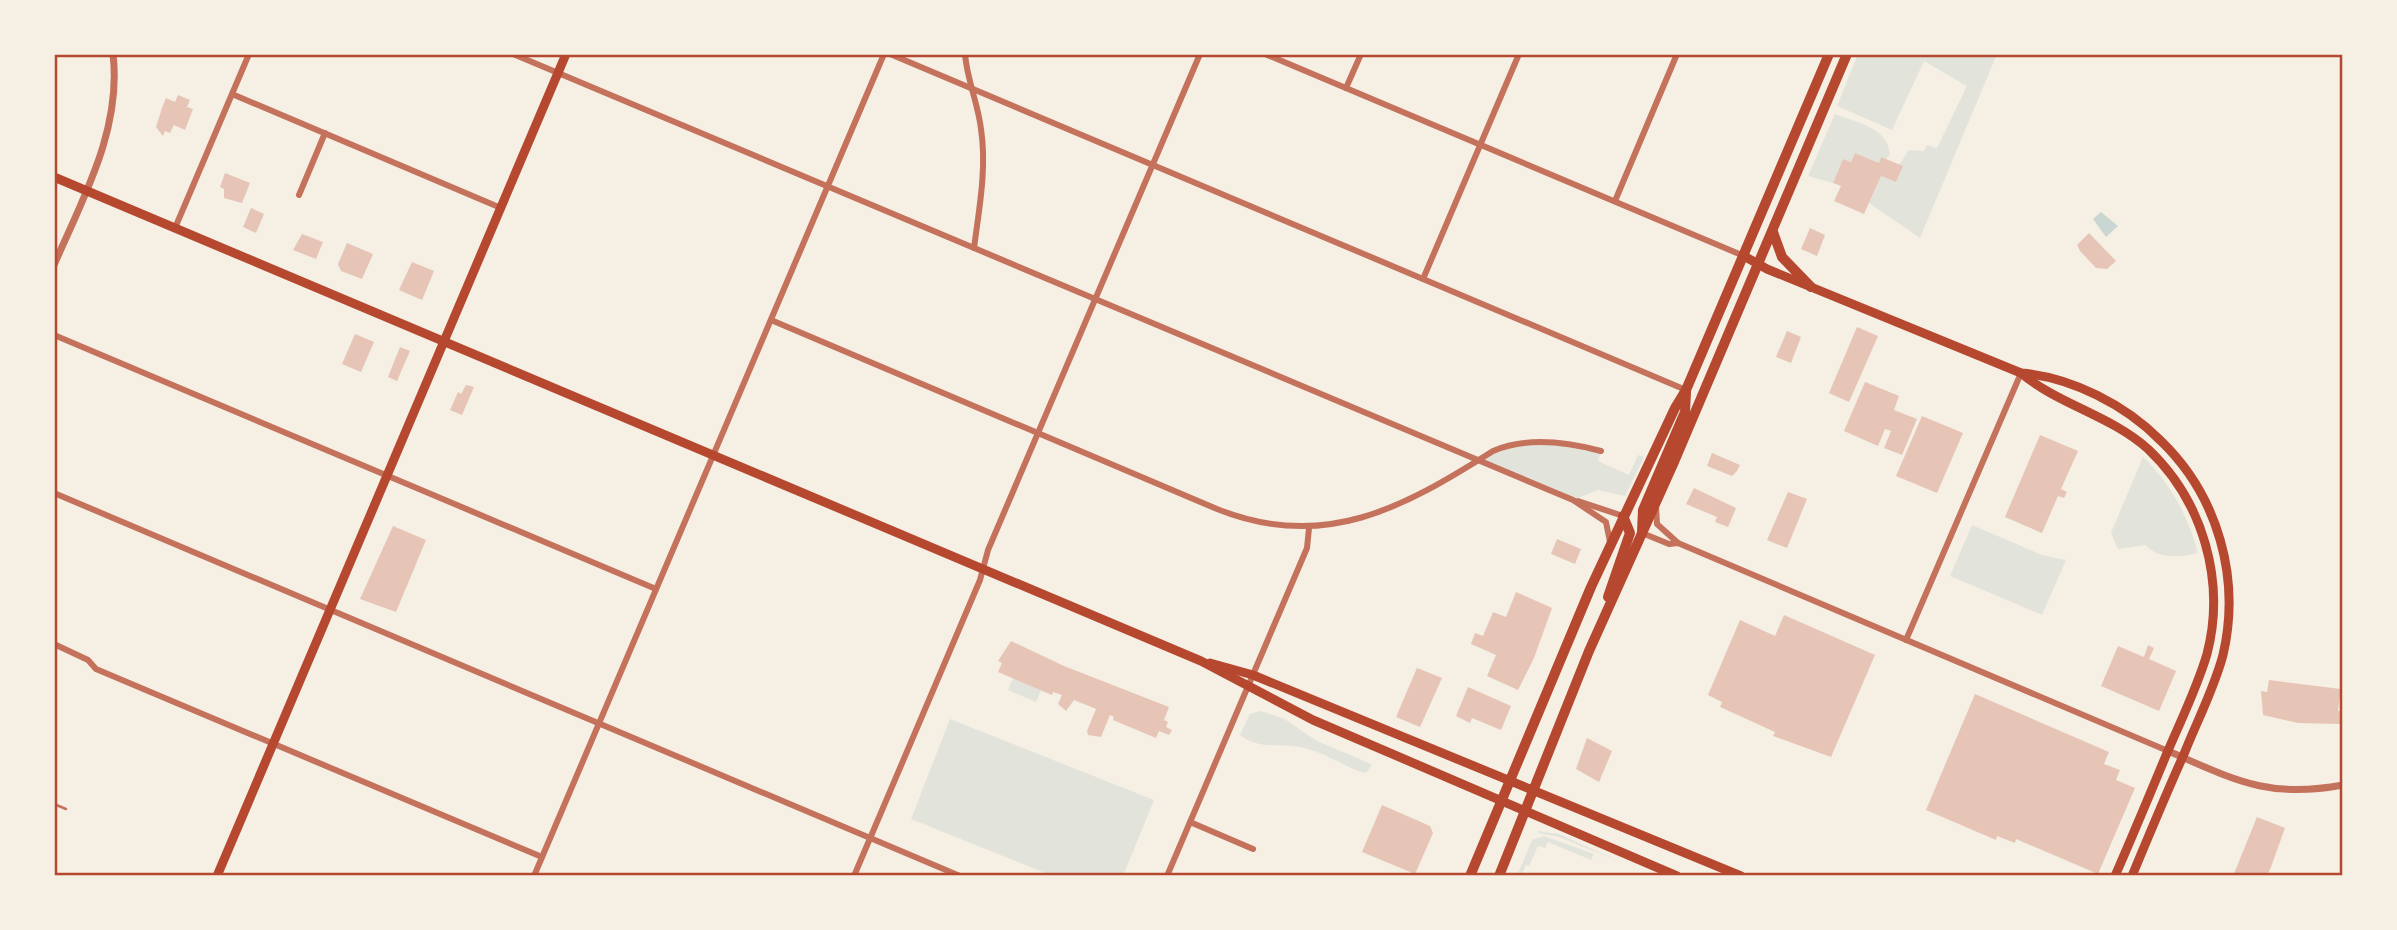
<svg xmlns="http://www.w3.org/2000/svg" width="2397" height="930" font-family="Raleway,sans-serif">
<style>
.green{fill:#e2e4dc}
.water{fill:#c9d6d2}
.building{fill:#e6c5b7}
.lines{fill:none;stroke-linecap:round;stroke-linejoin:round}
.service{stroke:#c5725c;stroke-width:2.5}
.minor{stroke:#c5725c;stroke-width:6}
.tertiary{stroke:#c5725c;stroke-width:7}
.secondary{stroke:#b5482f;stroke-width:9}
.primary{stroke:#b5482f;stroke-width:10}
.neatline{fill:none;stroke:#b5482f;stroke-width:2.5}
</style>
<rect width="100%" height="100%" fill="#f6efe4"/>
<g class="green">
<polygon points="1858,54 1997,54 1920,238 1869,203 1881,176 1896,182 1902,166 1899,165 1909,150 1924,151 1927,145 1937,148 1967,86 1924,61 1892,130 1837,106"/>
<path d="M1835 114C1857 123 1888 127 1890 155L1886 159 1881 157 1879 163 1855 153 1851 162 1843 159 1833 183 1808 176Z"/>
<polygon points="1541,442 1601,451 1598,461 1629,475 1638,455 1644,457 1625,496 1598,490 1573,500 1479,460 1493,451"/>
<path d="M2143 457C2171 484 2188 516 2198 553 2183 557 2157 560 2146 545L2118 549 2111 533Z"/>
<polygon points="1972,525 2042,555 2066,560 2042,615 1950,576"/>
<polygon points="1013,678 1041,690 1036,702 1008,690"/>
<path d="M1260 711 1283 718 1317 741 1369 763 1372 765 1366 773 1358 771C1340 763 1320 751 1300 747 1278 743 1259 750 1240 735L1250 714Z"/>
<polygon points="950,719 1154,800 1123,876 1053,876 911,819"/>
<polygon points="1538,831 1559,834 1623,863 1559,837 1538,833"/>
<polygon points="1544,836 1594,854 1591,860 1548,842 1545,848 1538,846 1529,866 1526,865 1521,876 1517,876 1532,840"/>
</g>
<polygon class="water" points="2101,212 2118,226 2106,237 2093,219"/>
<g class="building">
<polygon points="178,95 190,100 187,107 193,109 185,130 174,125 170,133 165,131 163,136 156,127 162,108 166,98 175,102"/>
<polygon points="1855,153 1879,163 1881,157 1903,166 1896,182 1881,176 1864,214 1834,201 1841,186 1833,183 1843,159 1851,162"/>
<polygon points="225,173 250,183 242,203 224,198 224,189 220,187"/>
<polygon points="251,208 264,214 256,233 243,227"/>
<polygon points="1810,228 1825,235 1817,256 1801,249"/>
<polygon points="2089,233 2116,261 2107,269 2096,268 2080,251 2077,245"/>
<polygon points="302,234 323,242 316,259 293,250"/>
<polygon points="347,243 373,254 362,279 341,271 338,264"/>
<polygon points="412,262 434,271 422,300 399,290"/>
<polygon points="1857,327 1878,336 1849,402 1829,393"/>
<polygon points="1787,331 1801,337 1791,363 1776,357"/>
<polygon points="355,334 374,342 361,372 342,364"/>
<polygon points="400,347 410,351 397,381 388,377"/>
<polygon points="1865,382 1899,396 1894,410 1917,419 1902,455 1884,448 1891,431 1885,429 1878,446 1844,431"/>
<polygon points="466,385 474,387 462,415 450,410 458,392 461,394"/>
<polygon points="1922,416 1963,433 1937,493 1896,476"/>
<polygon points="2040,435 2078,451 2061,489 2067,492 2064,498 2058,496 2042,533 2005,517"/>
<polygon points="1712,453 1740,465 1737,471 1732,476 1707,466"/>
<polygon points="1694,488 1736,508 1728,527 1715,522 1717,517 1686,504"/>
<polygon points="1788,492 1807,499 1787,548 1767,540"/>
<polygon points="393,526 426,540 396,612 360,599"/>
<polygon points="1557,539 1581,549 1575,564 1551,554"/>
<polygon points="1516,592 1552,608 1534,658 1518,690 1487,676 1496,655 1471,644 1475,633 1483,636 1493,612 1506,617"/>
<polygon points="1784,615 1875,655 1831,757 1773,736 1775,732 1720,707 1722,702 1708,695 1740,620 1775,636"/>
<polygon points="1011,641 1064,666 1169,707 1164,720 1168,722 1166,727 1172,730 1169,735 1159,731 1156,738 1113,720 1114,717 1110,715 1101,737 1088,735 1087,731 1096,709 1074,700 1066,711 1058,704 1062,695 1053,692 1052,695 998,672 1002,663 998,661"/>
<polygon points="2148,645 2154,648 2149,659 2176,671 2159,711 2101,686 2118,646 2144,657"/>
<polygon points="1417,668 1442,678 1420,727 1396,717"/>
<polygon points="2269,680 2341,689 2338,711 2343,711 2341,724 2298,723 2263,715 2261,691 2267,692"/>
<polygon points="1468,687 1511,706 1501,730 1472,718 1470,723 1456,716"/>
<polygon points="1975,694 2109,752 2104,764 2120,770 2116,780 2135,788 2098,874 2016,839 2015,843 1997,836 1996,840 1926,810"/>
<polygon points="1587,738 1612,751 1599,782 1576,769"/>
<polygon points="1382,805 1430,826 1433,833 1415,874 1362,852"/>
<polygon points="2257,817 2285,828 2271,867 2267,876 2233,876"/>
</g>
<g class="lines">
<polyline class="service" points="54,804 66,809"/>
<g class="minor">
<polyline points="513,54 1573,500 1606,522 1610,542"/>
<polyline points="890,54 1686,390"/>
<path d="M965 54C967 80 978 103 981 129 987 169 979 209 974 248"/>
<polyline points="1265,54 1744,256"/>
<polyline points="1346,88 1361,54"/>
<polyline points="232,94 501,208"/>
<polyline points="299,195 325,133"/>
<polyline points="1615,201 1677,54"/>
<polyline points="175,228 249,54"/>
<polyline points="1423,279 1519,54"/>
<path d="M771 320 1217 509C1324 552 1403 508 1493 451 1527 436 1567 442 1601 451"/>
<polyline points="54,335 656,589"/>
<polyline points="54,493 960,876"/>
<polyline points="1578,501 1623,516"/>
<polyline points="1656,506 1657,524 1678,543"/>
<polyline points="1642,533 1669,544 1678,543 2168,751"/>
<polyline points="1906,640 2021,373"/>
<polyline points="54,644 88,660 96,669 542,857"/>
<polyline points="1190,822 1253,849"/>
<polyline points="534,876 884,54"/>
<polyline points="854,876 980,580 988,550 1200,54"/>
<polyline points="1167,876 1307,548 1309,528"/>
</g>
<g class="tertiary">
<path d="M54 265C83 198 122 129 113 54"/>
<path d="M2168 751C2235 780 2268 799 2343 785"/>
</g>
<g class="secondary">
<polyline points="54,177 1201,661 1313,720 1677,876"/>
<path d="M1744 256 1767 269 2021 373C2071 377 2126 405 2161 441 2218 496 2241 578 2223 655 2214 689 2197 721 2184 754 2166 794 2149 835 2132 876"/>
<path d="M2021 373C2059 405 2110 415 2148 449 2203 501 2226 581 2207 654 2197 688 2181 720 2167 753 2150 794 2133 835 2115 876"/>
<polyline points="1210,663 1253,675 1741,876"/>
<polyline points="217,876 566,54"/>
</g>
<g class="primary">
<polyline points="1773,232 1782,257 1811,287"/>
<polyline points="1642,532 1643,510 1685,412 1686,392"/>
<polyline points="1608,597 1630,533 1623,516"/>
<polyline points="1470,876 1591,587 1675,408 1686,390 1829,54"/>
<polyline points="1499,876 1589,651 1674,462 1847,54"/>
</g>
</g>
<rect width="2397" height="930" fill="none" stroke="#f6efe4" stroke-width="112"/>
<rect x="56" y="56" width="2285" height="818" class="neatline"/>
</svg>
